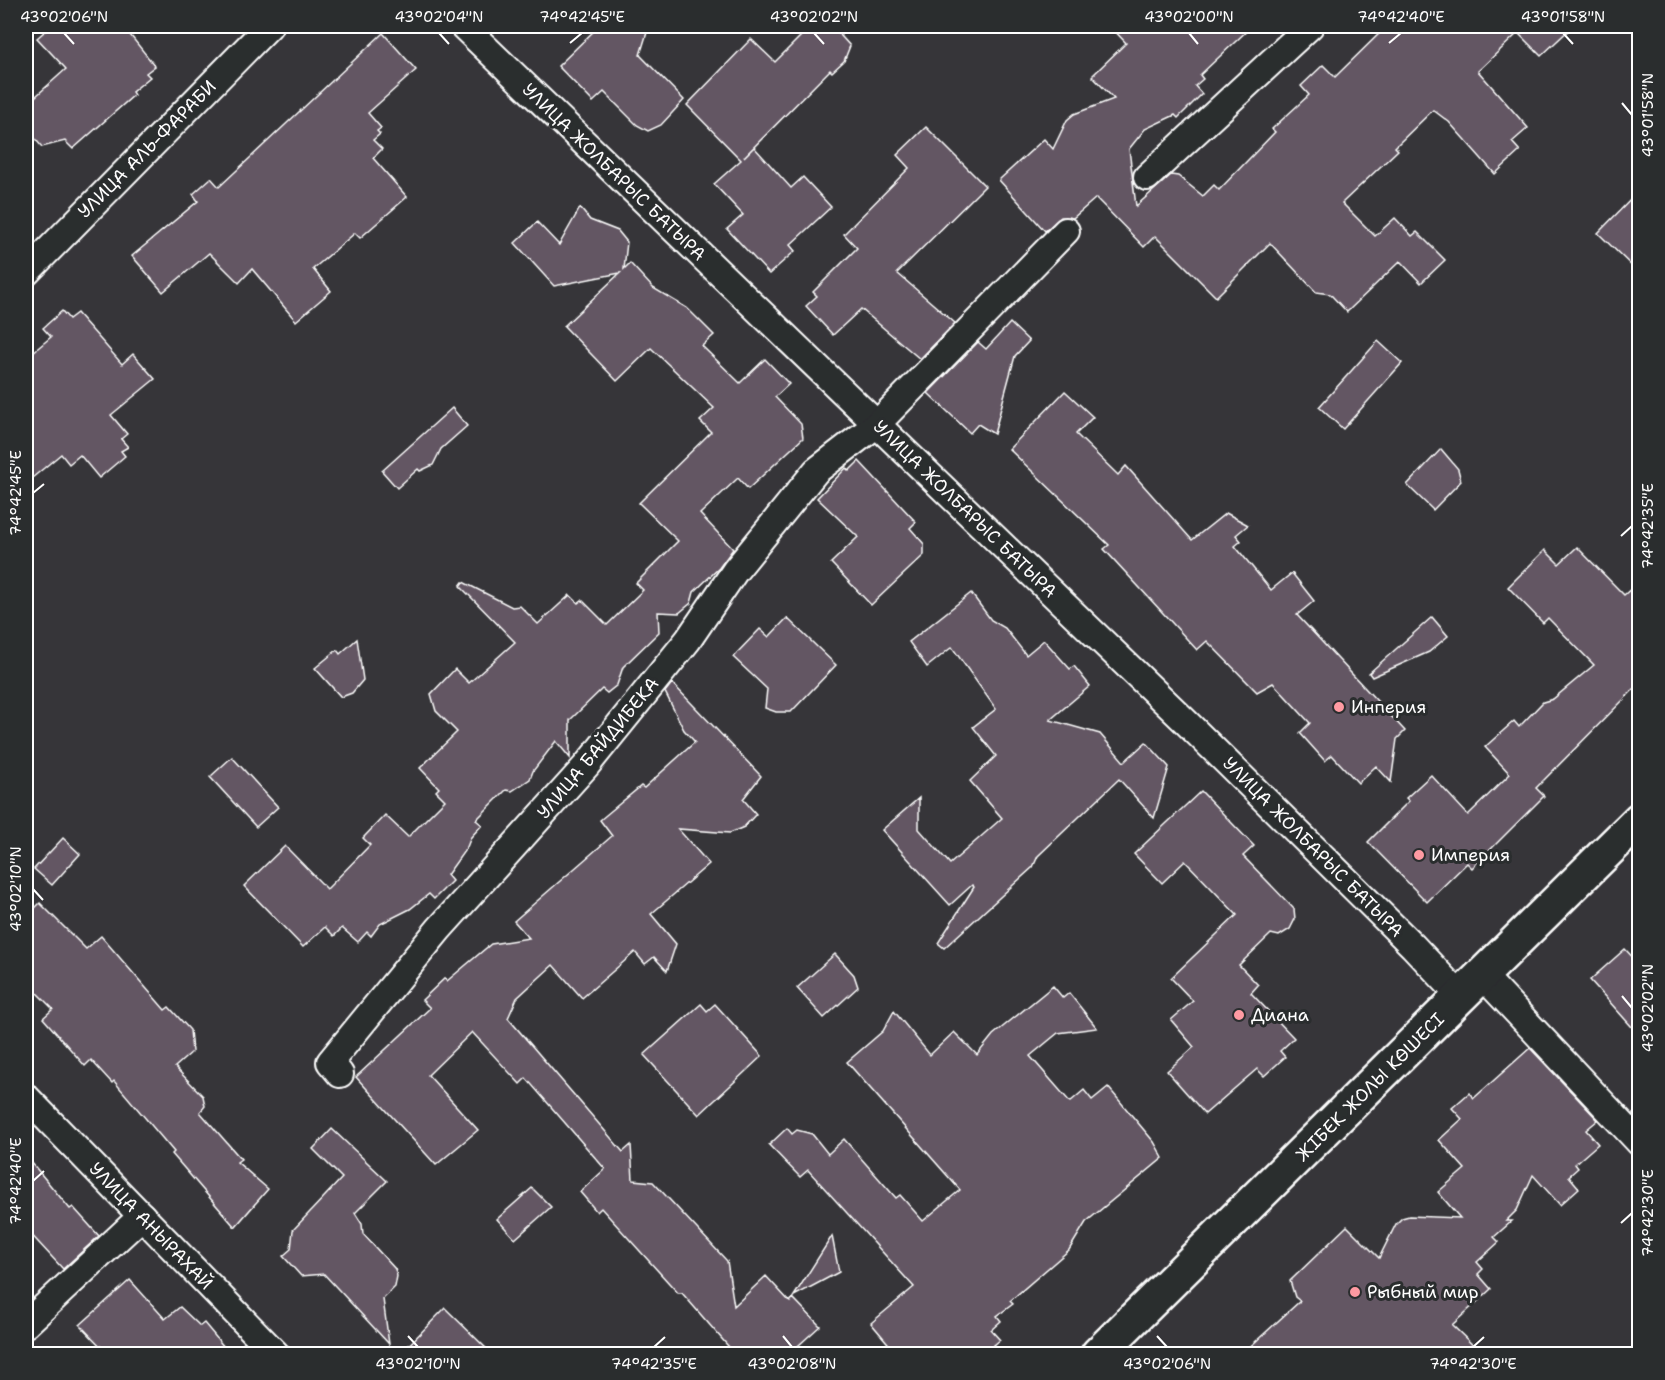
<svg xmlns="http://www.w3.org/2000/svg" width="1665" height="1380" font-family="'Shantell Sans',sans-serif">
<style>
.building{fill:#645663;stroke:#fff;stroke-width:1.5}
.lines{fill:none;stroke-linecap:round;stroke-linejoin:round}
.minor-casing{stroke:#fff;stroke-width:30}
.trunk-casing{stroke:#fff;stroke-width:38}
.minor{stroke:#2a2d2e;stroke-width:26}
.trunk{stroke:#2a2d2e;stroke-width:33}
.ticks{fill:none;stroke:#fff;stroke-width:2}
.poi-dot{fill:#ff9aa2;stroke:#2a2d2e;stroke-width:2}
.labels{text-anchor:middle;stroke-width:6;stroke-linejoin:round;paint-order:stroke}
.street-label{font-size:18px;fill:#fff;stroke:#2a2d2e}
.poi-label{font-size:18px;fill:#fff;stroke:#2a2d2e;text-anchor:start}
.neatline{fill:none;stroke:#fff;stroke-width:2}
.ticks-label{font-size:15px;text-anchor:middle;fill:#fff}
</style>
<rect width="100%" height="100%" fill="#363539"/>
<filter id="ink" filterUnits="userSpaceOnUse"><feTurbulence type="fractalNoise" baseFrequency=".0167" numOctaves="2"/><feDisplacementMap in="SourceGraphic" scale="12" xChannelSelector="R" yChannelSelector="G"/><feConvolveMatrix kernelMatrix="1 2 1 2 8 2 1 2 1" color-interpolation-filters="sRGB"/></filter>
<g filter="url(#ink)">
<g class="building">
<polygon points="51,26 123,26 155,66 146,73 150,77 132,92 134,95 73,149 65,141 42,147 26,128 26,105 66,69 37,38"/>
<polygon points="599,26 649,26 640,55 684,100 661,125 648,131 637,125 604,92 593,102 558,66"/>
<polygon points="811,26 832,26 850,46 844,61 832,72 830,70 744,157 754,147 791,188 803,177 831,207 790,245 795,251 769,274 727,229 743,215 714,184 741,160 687,105 751,39 775,62"/>
<polygon points="1110,26 1252,26 1200,75 1203,79 1195,86 1202,94 1178,118 1175,115 1145,129 1129,149 1136,206 1171,175 1178,176 1203,196 1214,185 1219,190 1275,132 1272,129 1309,95 1301,86 1323,65 1335,77 1387,26 1573,26 1541,56 1518,33 1478,71 1528,128 1512,142 1520,151 1495,174 1449,122 1433,110 1395,147 1398,150 1342,203 1375,236 1395,218 1412,236 1417,232 1445,260 1421,283 1400,261 1347,312 1330,294 1316,292 1270,243 1216,297 1155,236 1144,247 1096,198 1073,218 1061,217 1045,231 999,180 1044,139 1053,149 1067,120 1074,114 1114,99 1092,76 1126,43"/>
<polygon points="383,33 416,70 368,113 381,128 377,131 380,134 373,140 382,149 373,158 407,197 360,238 355,233 313,269 331,291 296,321 252,269 239,283 209,253 163,292 132,256 198,201 193,194 211,178 219,187"/>
<polygon points="926,127 985,186 897,273 955,323 920,359 861,309 833,335 806,306 817,296 813,292 857,248 844,234 909,168 897,155"/>
<polygon points="1640,190 1640,274 1598,233"/>
<polygon points="580,208 590,220 618,231 627,242 624,269 630,263 653,288 687,308 714,335 702,346 740,383 765,359 789,384 775,397 801,424 803,438 748,489 738,478 700,514 733,549 719,568 694,592 691,603 679,613 658,612 659,632 623,667 617,685 607,693 602,689 570,720 570,758 556,741 533,771 530,779 512,791 506,790 476,820 482,825 471,837 467,847 447,875 452,881 434,899 429,894 410,909 380,924 371,936 367,932 358,942 342,928 334,936 325,927 303,947 244,886 285,846 327,889 370,845 363,838 385,815 408,837 445,800 436,791 439,788 420,768 457,732 436,711 431,694 455,669 469,683 515,642 460,586 463,582 512,607 520,606 538,624 570,595 578,603 582,600 607,625 643,590 636,583 678,541 639,503 711,432 700,421 714,408 651,348 617,381 564,326 620,273 554,286 515,243 537,222 559,245"/>
<polygon points="62,311 69,319 77,313 122,364 133,354 155,379 111,415 127,434 121,439 128,447 121,451 125,456 99,478 80,455 69,464 61,454 26,483 26,358 51,337 43,328"/>
<polygon points="1010,323 1029,341 1015,356 994,434 978,424 970,433 928,393 978,342 986,349"/>
<polygon points="1378,341 1402,363 1343,429 1319,407"/>
<polygon points="1065,391 1093,417 1076,434 1118,475 1126,466 1192,540 1226,513 1248,525 1236,535 1241,541 1235,546 1271,590 1292,573 1314,601 1297,615 1405,731 1397,739 1391,782 1376,766 1358,783 1332,755 1325,761 1300,733 1310,723 1273,683 1257,692 1207,641 1197,650 1104,549 1109,545 1009,449"/>
<polygon points="452,408 467,426 441,449 433,465 420,471 418,469 397,488 382,471"/>
<polygon points="1441,449 1458,469 1461,481 1433,510 1407,485"/>
<polygon points="859,461 916,522 910,528 924,544 924,555 871,605 831,563 858,537 817,498 846,468 849,471"/>
<polygon points="1577,547 1624,595 1640,581 1640,683 1536,788 1544,796 1472,868 1467,863 1427,902 1368,842 1409,801 1406,798 1431,775 1468,815 1510,774 1485,747 1514,721 1519,727 1543,702 1553,699 1594,665 1548,618 1543,623 1508,587 1545,550 1559,564"/>
<polygon points="971,593 991,620 1005,628 1026,655 1044,640 1070,669 1074,666 1090,686 1050,720 1100,734 1124,762 1146,742 1169,767 1154,818 1119,779 1038,856 1033,867 944,948 938,943 974,887 972,885 950,905 882,830 919,798 919,829 950,864 1002,818 970,781 996,756 973,727 996,709 952,647 927,667 909,642"/>
<polygon points="1432,617 1448,636 1429,652 1372,677 1369,673"/>
<polygon points="787,618 836,665 791,712 776,712 765,708 767,689 733,657 760,629 769,637"/>
<polygon points="357,639 363,680 352,693 341,697 315,668 337,650 340,654"/>
<polygon points="672,683 761,776 743,799 756,814 744,827 730,833 678,829 709,864 651,914 676,944 667,971 654,957 645,964 635,952 582,998 553,965 517,998 508,1018 623,1152 631,1145 633,1180 653,1182 727,1261 734,1306 766,1276 790,1302 793,1298 820,1326 789,1354 735,1354 682,1293 678,1293 601,1208 597,1212 580,1192 605,1169 526,1078 520,1084 472,1032 428,1075 478,1130 436,1165 356,1077 430,1008 422,1000 445,978 447,981 491,944 529,938 514,921 612,836 600,820 641,786 644,788 695,742 684,730 665,692"/>
<polygon points="232,757 278,807 256,827 210,777"/>
<polygon points="1201,791 1254,846 1243,856 1294,909 1295,919 1290,929 1279,936 1271,934 1239,965 1258,985 1251,993 1294,1038 1280,1051 1285,1057 1264,1076 1257,1069 1205,1114 1167,1071 1194,1047 1171,1020 1193,1001 1171,978 1237,915 1185,861 1162,883 1134,854"/>
<polygon points="63,838 80,854 52,885 34,869"/>
<polygon points="40,903 86,949 101,936 165,1010 169,1007 190,1030 192,1052 175,1067 203,1096 205,1106 200,1112 241,1159 237,1162 268,1189 235,1227 172,1154 174,1152 114,1081 112,1083 91,1060 85,1066 43,1018 53,1009 26,982 26,917"/>
<polygon points="1625,949 1640,965 1640,1036 1590,980"/>
<polygon points="835,954 854,975 858,987 824,1018 797,988"/>
<polygon points="1053,986 1063,998 1069,993 1097,1028 1058,1033 1030,1056 1070,1102 1084,1090 1092,1100 1108,1087 1154,1142 1163,1158 1086,1222 1069,1250 1010,1301 1013,1304 997,1316 1001,1321 991,1330 1000,1340 983,1354 897,1354 871,1323 914,1287 808,1170 800,1177 769,1145 787,1128 792,1134 797,1130 812,1134 828,1154 844,1139 896,1198 900,1195 923,1221 960,1190 847,1062 883,1031 894,1011 930,1055 954,1032 977,1055 993,1035"/>
<polygon points="701,1004 707,1011 715,1004 762,1056 699,1115 644,1055"/>
<polygon points="1530,1048 1598,1120 1586,1130 1598,1144 1575,1164 1578,1168 1569,1176 1579,1188 1560,1205 1533,1175 1517,1210 1506,1221 1512,1221 1494,1237 1499,1242 1477,1262 1483,1269 1478,1274 1491,1289 1452,1325 1482,1354 1242,1354 1300,1301 1295,1297 1290,1281 1347,1226 1379,1258 1396,1224 1402,1218 1409,1216 1460,1218 1438,1192 1465,1169 1439,1140 1462,1119 1452,1108 1469,1093 1474,1098"/>
<polygon points="332,1129 387,1181 355,1213 362,1224 363,1234 395,1269 397,1276 395,1287 383,1299 389,1344 324,1274 301,1276 283,1256 291,1249 293,1230 342,1178 313,1149"/>
<polygon points="26,1156 70,1209 73,1207 99,1236 63,1269 26,1229"/>
<polygon points="532,1188 551,1207 515,1239 497,1219"/>
<polygon points="832,1236 839,1272 794,1296"/>
<polygon points="130,1280 165,1319 180,1307 200,1326 204,1323 230,1354 108,1354 80,1325"/>
<polygon points="445,1308 492,1354 400,1354"/>
</g>
<g class="lines">
<g class="minor-casing">
<g id="minor">
<polyline points="463,26 1185,721 1413,946 1461,997"/>
<polyline points="1147,177 1310,26"/>
<polyline points="26,273 269,26"/>
<polyline points="1483,976 1640,1143"/>
<polyline points="340,1074 330,1062 439,929 586,766 688,640 735,571 816,471 877,424 1066,231"/>
<polyline points="26,1097 276,1354"/>
<polyline points="26,1324 142,1216"/>
</g>
</g>
<g class="trunk-casing">
<polyline id="trunk" points="1098,1354 1640,819"/>
</g>
<use href="#minor" class="minor"/>
<use href="#trunk" class="trunk"/>
</g>
</g>
<path class="ticks" d="M64 33 74 44M439 33 449 44M814 33 824 44M1189 33 1198 44M1563 33 1573 44M570 43 582 33M1389 43 1401 33M1622 103 1632 115M33 493 44 484M1621 536 1632 526M33 889 43 900M1622 996 1632 1008M33 1181 44 1171M1621 1223 1632 1213M408 1336 418 1347M783 1336 792 1347M1157 1336 1167 1347M654 1347 665 1337M1473 1347 1484 1337"/>
<g class="poi-dot">
<circle cx="1339" cy="707" r="6"/>
<circle cx="1419" cy="855" r="6"/>
<circle cx="1239" cy="1015" r="6"/>
<circle cx="1355" cy="1292" r="6"/>
</g>
<g class="labels">
<g class="street-label">
<text transform="translate(147 149) rotate(-45)" y="6">УЛИЦА АЛЬ-ФАРАБИ</text>
<text transform="translate(614 172) rotate(44)" y="6">УЛИЦА ЖОЛБАРЫС БАТЫРА</text>
<text transform="translate(965 509) rotate(44)" y="6">УЛИЦА ЖОЛБАРЫС БАТЫРА</text>
<text transform="translate(598 748) rotate(-50)" y="6">УЛИЦА БАЙДИБЕКА</text>
<text transform="translate(1313 847) rotate(45)" y="6">УЛИЦА ЖОЛБАРЫС БАТЫРА</text>
<text transform="translate(1370 1087) rotate(-45)" y="6">ЖІБЕК ЖОЛЫ КӨШЕСІ</text>
<text transform="translate(151 1226) rotate(46)" y="6">УЛИЦА АНЫРАХАЙ</text>
</g>
<g class="poi-label">
<text x="1351" y="713">Инперия</text>
<text x="1431" y="861">Империя</text>
<text x="1251" y="1021">Диана</text>
<text x="1367" y="1298">Рыбный мир</text>
</g>
</g>
<rect width="1665" height="1380" fill="none" stroke="#2a2d2e" stroke-width="66"/>
<rect x="33" y="33" width="1599" height="1314" class="neatline"/>
<g class="ticks-label">
<text x="64" y="22">43°02'06"N</text>
<text x="439" y="22">43°02'04"N</text>
<text x="582" y="22">74°42'45"E</text>
<text x="814" y="22">43°02'02"N</text>
<text x="1189" y="22">43°02'00"N</text>
<text x="1401" y="22">74°42'40"E</text>
<text x="1563" y="22">43°01'58"N</text>
<text transform="translate(1648 115) rotate(-90)" y="5">43°01'58"N</text>
<text transform="translate(16 493) rotate(-90)" y="5">74°42'45"E</text>
<text transform="translate(1648 526) rotate(-90)" y="5">74°42'35"E</text>
<text transform="translate(16 889) rotate(-90)" y="5">43°02'10"N</text>
<text transform="translate(1648 1008) rotate(-90)" y="5">43°02'02"N</text>
<text transform="translate(16 1181) rotate(-90)" y="5">74°42'40"E</text>
<text transform="translate(1648 1213) rotate(-90)" y="5">74°42'30"E</text>
<text x="418" y="1369">43°02'10"N</text>
<text x="654" y="1369">74°42'35"E</text>
<text x="792" y="1369">43°02'08"N</text>
<text x="1167" y="1369">43°02'06"N</text>
<text x="1473" y="1369">74°42'30"E</text>
</g>
</svg>
